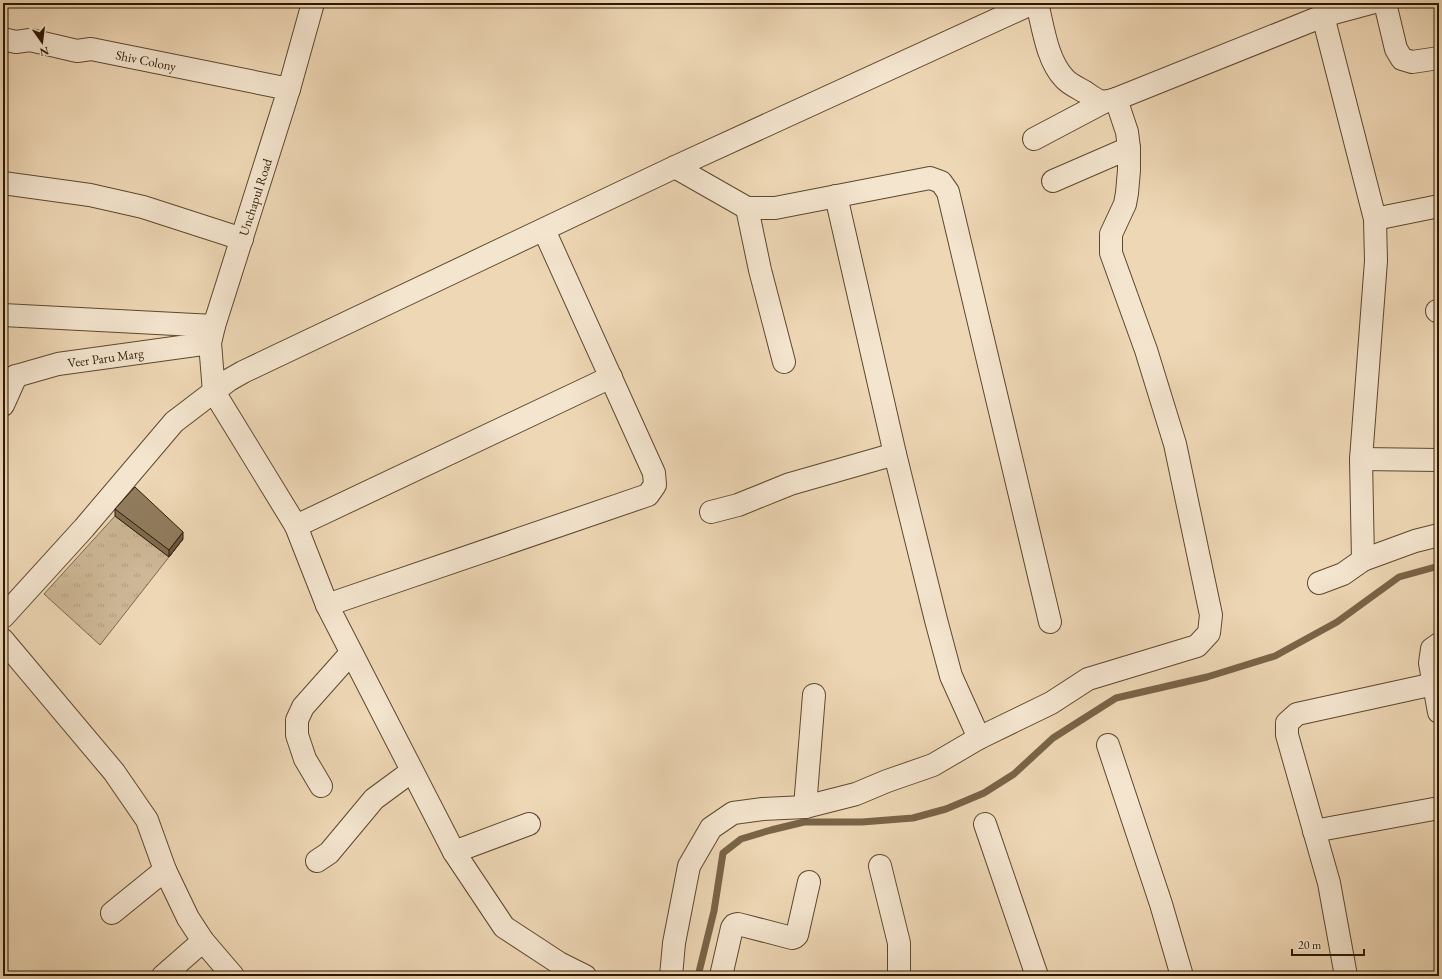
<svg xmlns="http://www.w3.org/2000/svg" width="1442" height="979" font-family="'EB Garamond',serif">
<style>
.grass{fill:url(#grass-tufts);stroke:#7d684b}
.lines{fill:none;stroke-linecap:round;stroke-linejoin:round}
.stream{stroke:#796447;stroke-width:7}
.minor-casing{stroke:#5d482d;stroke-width:24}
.minor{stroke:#f4e5cf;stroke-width:22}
.wall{fill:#7d6b51;stroke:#2d1900}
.shaded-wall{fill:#665742;stroke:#2d1900}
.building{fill:#917c5e;stroke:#2d1900}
.labels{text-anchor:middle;stroke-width:3.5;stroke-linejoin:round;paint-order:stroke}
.street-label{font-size:13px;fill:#2d1900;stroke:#f4e5cf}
</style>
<defs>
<pattern id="grass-tufts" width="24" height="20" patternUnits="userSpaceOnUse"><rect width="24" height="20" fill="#cdb796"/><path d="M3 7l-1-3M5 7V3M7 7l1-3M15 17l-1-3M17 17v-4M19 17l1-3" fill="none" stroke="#b09d80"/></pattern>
</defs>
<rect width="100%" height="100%" fill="#eed7b5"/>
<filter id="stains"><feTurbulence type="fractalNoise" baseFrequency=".005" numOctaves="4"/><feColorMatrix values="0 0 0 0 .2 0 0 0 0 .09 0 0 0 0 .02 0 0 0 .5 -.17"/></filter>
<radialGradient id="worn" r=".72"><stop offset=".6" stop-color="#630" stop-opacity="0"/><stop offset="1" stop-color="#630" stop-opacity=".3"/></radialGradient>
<polygon class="grass" points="115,516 169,557 100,645 44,594"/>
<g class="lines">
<polyline class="stream" points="698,976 714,911 723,853 741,839 771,830 804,822 862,822 913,818 946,809 984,793 1014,774 1053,738 1116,698 1207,677 1275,656 1337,622 1399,577 1439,566"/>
<g class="minor-casing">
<g id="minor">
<polyline points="313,3 289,89 214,326 210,343 214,392 296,526 327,605 454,852 504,927 559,963 585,976"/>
<path d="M1037 3C1043 27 1047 60 1064 78 1069 84 1078 88 1085 92 1098 101 1100 104 1116 99L1323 16 1375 219 1376 261 1361 459 1363 560"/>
<polyline points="1385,3 1396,49 1402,59 1412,62 1439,58"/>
<polyline points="1323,16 1371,3"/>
<path id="s1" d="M3 39 16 42 30 40 77 51 91 49 289 89"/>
<polyline points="1034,139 1104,102"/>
<polyline points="675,167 747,208 775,208 930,178 941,182 948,192 1050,622"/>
<polyline points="1053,181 1129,148"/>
<polyline points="3,183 90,195 143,207 242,239"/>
<polyline points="836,196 895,454 936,620 951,676 979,738"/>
<polyline points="747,208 760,270 784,362"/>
<polyline points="1375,219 1439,206"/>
<polyline points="1437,311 1439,311"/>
<polyline points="3,315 214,326"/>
<path id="s2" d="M3 382 16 376 58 364 210 343"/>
<polyline points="3,405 16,376"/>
<polyline points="1361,459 1439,460"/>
<polyline points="711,512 738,505 790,484 895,454"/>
<polyline points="296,526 611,377"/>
<polyline points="1319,583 1343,574 1363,560 1415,541 1439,535"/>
<polyline points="327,605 648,495 655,485 654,473 544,230"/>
<polyline points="3,617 84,528 174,422 229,380 243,372 675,167 1033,3"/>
<polyline points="3,640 114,772 147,820 165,870 188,918 203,941 233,976"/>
<polyline points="1439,644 1432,649 1430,663 1439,712"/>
<polyline points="1108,745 1161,904 1182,976"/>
<polyline points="321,786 305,759 297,735 297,720 303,707 351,653"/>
<polyline points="805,807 814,695"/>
<polyline points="985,824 1037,976"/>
<polyline points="1314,831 1439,808"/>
<polyline points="454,852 529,824"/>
<polyline points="317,861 329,853 374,799 412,771"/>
<polyline points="880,866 899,943 899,976"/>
<polyline points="112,913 165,870"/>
<polyline points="163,976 203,941"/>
<polyline points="671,976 674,943 689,866 711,828 733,813 763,809 805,807 856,794 887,781 933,765 979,738 1051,703 1088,679 1197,646 1209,633 1211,615 1175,444 1146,350 1111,253 1111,234 1125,204 1127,193 1129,170 1129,148 1127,132 1116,99"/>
<polyline points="721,976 732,928 734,925 738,924 792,938 795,937 797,935 809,882"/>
<polyline points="1346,976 1329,883 1287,735 1287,723 1297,714 1434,684"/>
</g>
</g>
<use href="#minor" class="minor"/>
</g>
<polygon class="wall" points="115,509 183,539 169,557 115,516"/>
<polygon class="shaded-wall" points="183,532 183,539 169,557 169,550"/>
<polygon class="building" points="135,487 183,532 169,550 115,509"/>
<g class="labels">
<g class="street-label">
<text dy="5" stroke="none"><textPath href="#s1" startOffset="146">Shiv Colony</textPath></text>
<text transform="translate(255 197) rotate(-72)" y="5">Unchapul Road</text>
<text dy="5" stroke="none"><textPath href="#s2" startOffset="106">Veer Paru Marg</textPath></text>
</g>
</g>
<rect width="1442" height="979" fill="none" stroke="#eed7b5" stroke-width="16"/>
<rect x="4" y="4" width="1434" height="971" fill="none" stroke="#2d1900" stroke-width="2"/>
<rect x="8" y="8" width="1426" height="963" fill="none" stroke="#2d1900"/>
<g transform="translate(42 42) rotate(166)" stroke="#f4e5cf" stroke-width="3" paint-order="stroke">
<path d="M0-3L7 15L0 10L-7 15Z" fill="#2d1900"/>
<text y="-6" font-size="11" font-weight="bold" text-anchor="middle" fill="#2d1900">N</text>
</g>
<path d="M1292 949v6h72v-6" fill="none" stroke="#2d1900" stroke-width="2"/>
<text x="1298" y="949" font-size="12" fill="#2d1900" stroke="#f4e5cf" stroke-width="3" paint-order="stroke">20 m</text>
<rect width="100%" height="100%" filter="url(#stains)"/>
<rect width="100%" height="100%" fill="url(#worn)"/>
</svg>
